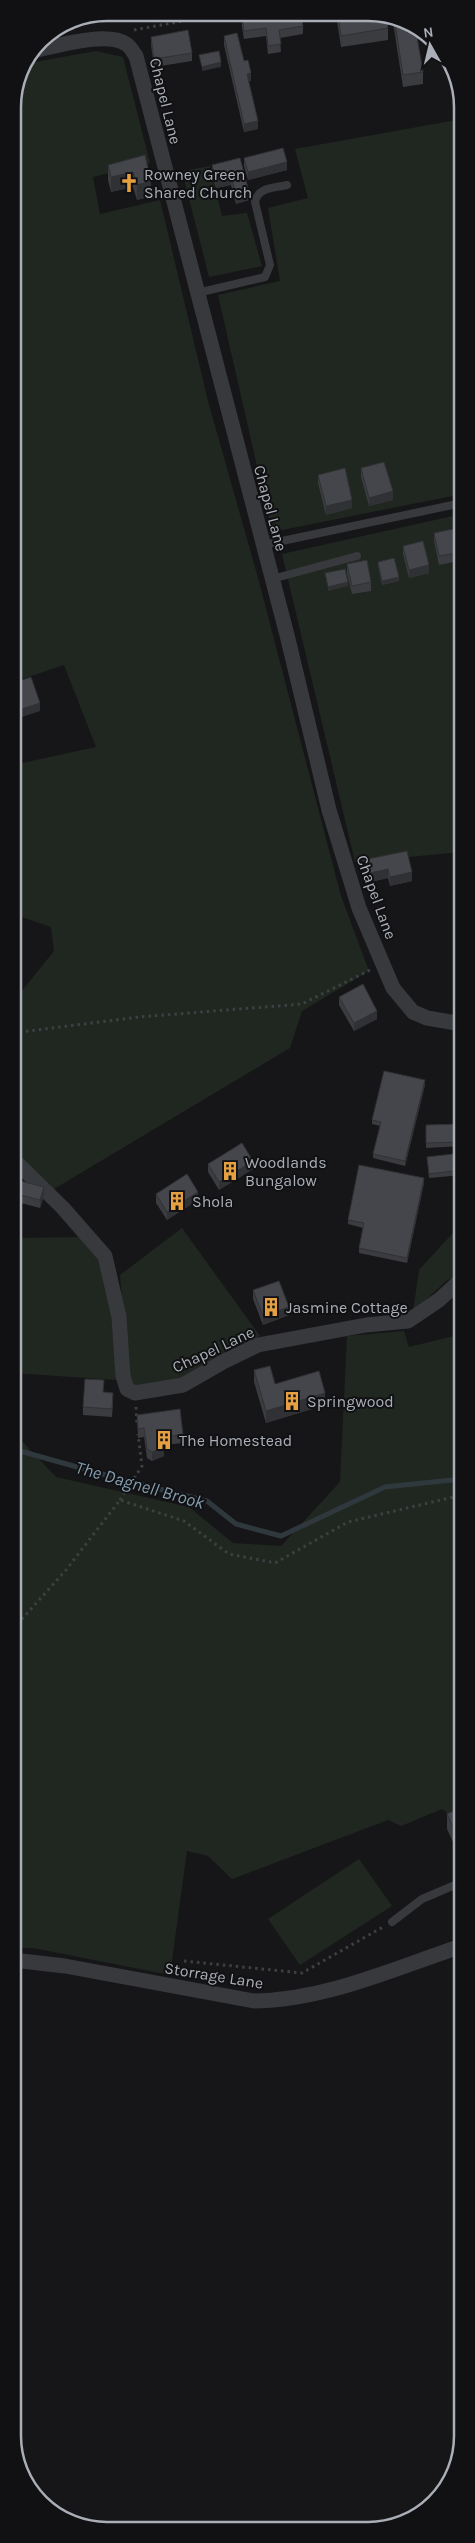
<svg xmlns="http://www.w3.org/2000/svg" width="475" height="2543" font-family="Karla,sans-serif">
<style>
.green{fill:#202721}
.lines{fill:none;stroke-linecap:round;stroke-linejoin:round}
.stream{stroke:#2f383d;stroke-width:5}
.path{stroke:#3d4043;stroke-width:3;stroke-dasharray:2.5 4;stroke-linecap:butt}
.lane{stroke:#37393d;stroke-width:8}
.street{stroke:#37393d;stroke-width:15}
.wall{fill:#3b3c40}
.shaded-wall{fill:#303134}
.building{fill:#45464b;stroke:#303134}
.labels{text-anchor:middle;stroke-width:4;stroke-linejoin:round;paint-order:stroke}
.street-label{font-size:16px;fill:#a9aeb7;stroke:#111113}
.poi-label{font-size:16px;fill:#a9aeb7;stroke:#111113;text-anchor:start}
.water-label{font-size:18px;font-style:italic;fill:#839eaf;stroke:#111113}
.rim{fill:none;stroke:#a9aeb7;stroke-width:2.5}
</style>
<rect width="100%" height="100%" fill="#161618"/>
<g class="green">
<polygon points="96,51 123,57 150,163 93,177 100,214 160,200 208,401 258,578 341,896 369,971 302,1011 290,1048 54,1189 13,1152 13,1002 54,951 51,927 13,914 13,765 96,747 64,665 13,682 13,102 30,63"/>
<polygon points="462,119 462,494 272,532 218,295 280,281 268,208 308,198 295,149"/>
<polygon points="210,166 222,216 247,213 262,266 209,277 182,171"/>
<polygon points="462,514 462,852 355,862 282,554"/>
<polygon points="462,1223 462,1273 446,1281 413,1312 419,1270"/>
<polygon points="182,1228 260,1336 184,1378 141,1388 133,1384 128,1376 120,1275"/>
<path d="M83 1237C92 1250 101 1262 106 1277 117 1309 114 1347 116 1380L13 1373V1238Z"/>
<polygon points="404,1331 409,1347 462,1334 462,1817 456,1820 442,1809 401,1826 388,1820 232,1879 208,1856 187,1851 170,1975 33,1948 13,1948 13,1437 19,1438 56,1477 189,1507 233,1543 281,1546 340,1482 347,1336"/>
<polygon points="359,1859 392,1906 300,1965 268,1919"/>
</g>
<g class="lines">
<polyline class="stream" points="13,1445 20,1451 127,1481 207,1501 236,1524 281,1536 385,1487 462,1479"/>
<g class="path">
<polyline points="134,30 221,14"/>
<polyline points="13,1033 139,1017 302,1004 370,970"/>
<polyline points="136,1407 137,1425"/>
<polyline points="120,1500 142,1466 138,1434"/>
<polyline points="13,1629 66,1570 120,1500 184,1521 229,1554 275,1563 348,1522 462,1495"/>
<polyline points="184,1961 302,1973 383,1927"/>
</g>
<g class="lane">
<path d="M197 293 265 277 270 265 255 202C258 187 274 188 287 185"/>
<polyline points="263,545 462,503"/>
<polyline points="272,579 357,556"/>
<polyline points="392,1922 422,1899 462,1882"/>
</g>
<g class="street">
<path d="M36 50C58 46 107 31 126 44 130 46 133 52 136 56L287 635 329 810 359 908 393 988 413 1012 427 1018 462 1024"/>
<polyline points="13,1159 63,1208 105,1256 119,1317 123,1376 127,1389 135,1393 183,1385 223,1362 258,1345 366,1325 408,1321 439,1300 462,1279"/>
<path d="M13 1960 65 1966 254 2001C326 2000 395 1968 462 1946"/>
</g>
</g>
<g class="wall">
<polygon points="336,15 386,16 388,28 388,40 341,47"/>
<polygon points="392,16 416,31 423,72 423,84 403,87"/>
<polygon points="242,18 303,26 303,34 280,38 281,52 268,54 266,36 244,39 242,27"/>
<polygon points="224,36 244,61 251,81 248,81 258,129 244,132 224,45"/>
<polygon points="151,37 192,53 192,61 154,67 151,45"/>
<polygon points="145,155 151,196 137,200 133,187 111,192 108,180 108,165"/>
<polygon points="240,158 249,200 236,204 231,185 216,188 212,173 212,165"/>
<polygon points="244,158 287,170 248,180 244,166"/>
<polygon points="361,468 393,500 369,506 361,477"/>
<polygon points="318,475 352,508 326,515 318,483"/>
<polygon points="434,533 458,553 458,561 439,565 434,541"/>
<polygon points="403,546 429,573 409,578 403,554"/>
<polygon points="378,562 399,581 382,585 378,566"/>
<polygon points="347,564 371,582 371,591 352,594 347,573"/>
<polygon points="462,855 462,882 457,882 456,856"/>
<polygon points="363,860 412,881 390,886 388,878 366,883 363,869"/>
<polygon points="339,997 377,1019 354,1031 339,1005"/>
<polygon points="425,1085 405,1166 373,1158 373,1154 380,1126 372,1124 372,1120"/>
<polygon points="462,1124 462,1146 426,1148 426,1125"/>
<polygon points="462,1153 462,1175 429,1178 427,1157"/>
<polygon points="208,1164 253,1169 219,1190 208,1172"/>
<polygon points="13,1179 44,1195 40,1208 13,1201"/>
<polygon points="424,1183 407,1263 359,1253 359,1248 363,1228 348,1224 348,1220"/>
<polygon points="156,1194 198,1200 167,1220 156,1203"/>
<polygon points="253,1290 289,1315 263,1325 253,1299"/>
<polygon points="254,1370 275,1384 325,1405 266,1423 254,1382"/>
<polygon points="103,1392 113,1401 112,1417 83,1415 83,1407"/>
<polygon points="137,1415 183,1435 183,1443 163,1445 164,1456 152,1461 147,1458 144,1437 138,1438"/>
<polygon points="462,1807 462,1862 447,1829 447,1814"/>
</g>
<g class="shaded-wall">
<polygon points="221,62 221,67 202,71 202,67"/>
<polygon points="251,73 251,81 247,82 247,74"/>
<polygon points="258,121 258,129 244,132 244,124"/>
<polygon points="287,162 287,170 248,180 248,172"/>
<polygon points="133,172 133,187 111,192 111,177"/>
<polygon points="231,176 231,185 216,188 216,180"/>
<polygon points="151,181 151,196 137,200 137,185"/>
<polygon points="249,192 249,200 236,204 236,195"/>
<polygon points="393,491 393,500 369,506 369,498"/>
<polygon points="352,500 352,508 326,515 326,506"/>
<polygon points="429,565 429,573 409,578 409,570"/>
<polygon points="399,577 399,581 382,585 382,581"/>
<polygon points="348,582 348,586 328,591 328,587"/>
<polygon points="40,703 40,711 13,720 13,712"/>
<polygon points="388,869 388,878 366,883 366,874"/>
<polygon points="412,872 412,881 390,886 390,877"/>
<polygon points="377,1011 377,1019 354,1031 354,1023"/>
<polygon points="425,1080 425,1085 405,1166 405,1161"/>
<polygon points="253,1161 253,1169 219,1190 219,1182"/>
<polygon points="424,1178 424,1183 407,1263 407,1258"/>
<polygon points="44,1187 44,1195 40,1208 40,1200"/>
<polygon points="198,1192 198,1200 167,1220 167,1212"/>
<polygon points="289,1307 289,1315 263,1325 263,1316"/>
<polygon points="325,1393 325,1405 266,1423 266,1411"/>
<polygon points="164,1448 164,1456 152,1461 152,1452"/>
</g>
<g class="building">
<polygon points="270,14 301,15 303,26 279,30 281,44 268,46 266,28 244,31 242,18"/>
<polygon points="338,15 386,16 388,28 341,36"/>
<polygon points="394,17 416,31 423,72 403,75"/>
<polygon points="188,30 192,53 154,59 151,37"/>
<polygon points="237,33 244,61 248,60 251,73 247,74 258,121 244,124 224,36"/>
<polygon points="219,51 221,62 202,67 199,55"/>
<polygon points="283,148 287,162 248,172 244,158"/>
<polygon points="145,155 151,181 137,185 133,172 111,177 108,165"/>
<polygon points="240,158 249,192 236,195 231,176 216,180 212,165"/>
<polygon points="384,462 393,491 369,498 361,468"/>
<polygon points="345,468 352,500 326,506 318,475"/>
<polygon points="453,529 458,553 439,556 434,533"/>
<polygon points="423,541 429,565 409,570 403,546"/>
<polygon points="394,558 399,577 382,581 378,562"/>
<polygon points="367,560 371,582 352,586 347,564"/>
<polygon points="345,569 348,582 328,587 325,573"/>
<polygon points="31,677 40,703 13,712 13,683"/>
<polygon points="407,851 412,872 390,877 388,869 366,874 363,860"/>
<polygon points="462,855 462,874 457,874 456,856"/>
<polygon points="363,984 377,1011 354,1023 339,997"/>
<polygon points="384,1071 425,1080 405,1161 373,1154 381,1122 372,1120"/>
<polygon points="462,1124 462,1142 426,1143 426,1125"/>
<polygon points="242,1143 253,1161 219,1182 208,1164"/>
<polygon points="462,1153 462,1170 429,1174 427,1157"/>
<polygon points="359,1165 424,1178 407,1258 359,1248 364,1223 348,1220"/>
<polygon points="187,1174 198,1192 167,1212 156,1194"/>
<polygon points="13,1179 44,1187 40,1200 13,1193"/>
<polygon points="279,1281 289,1307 263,1316 253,1290"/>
<polygon points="270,1366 275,1384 319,1371 325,1393 266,1411 254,1370"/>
<polygon points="85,1379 104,1380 103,1392 113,1393 112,1409 83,1407"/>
<polygon points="180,1409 183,1435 162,1437 164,1448 152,1452 147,1449 144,1428 138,1429 137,1415"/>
<polygon points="462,1807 462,1847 447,1814"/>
</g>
<defs>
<g id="church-bare" transform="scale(1.5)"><path d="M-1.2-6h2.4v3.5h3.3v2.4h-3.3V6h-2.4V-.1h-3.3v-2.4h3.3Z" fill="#e5a041" stroke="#111113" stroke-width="2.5" paint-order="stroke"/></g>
<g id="building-bare" transform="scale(1.5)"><path d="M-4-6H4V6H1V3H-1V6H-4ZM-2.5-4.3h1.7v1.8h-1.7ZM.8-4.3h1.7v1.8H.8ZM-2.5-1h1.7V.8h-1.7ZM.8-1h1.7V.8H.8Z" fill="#e5a041" stroke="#111113" stroke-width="2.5" paint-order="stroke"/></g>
</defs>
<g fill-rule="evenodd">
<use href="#church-bare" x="129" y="183"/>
<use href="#building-bare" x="230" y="1171"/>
<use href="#building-bare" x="177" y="1201"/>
<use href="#building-bare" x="271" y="1307"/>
<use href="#building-bare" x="292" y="1401"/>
<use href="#building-bare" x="164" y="1440"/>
</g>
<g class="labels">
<g class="street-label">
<text transform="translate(166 101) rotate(76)" y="6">Chapel Lane</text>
<text transform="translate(271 508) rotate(75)" y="6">Chapel Lane</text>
<text transform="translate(377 897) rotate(70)" y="6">Chapel Lane</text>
<text transform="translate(213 1349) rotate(-25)" y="6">Chapel Lane</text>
<text transform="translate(214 1975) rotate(9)" y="6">Storrage Lane</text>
</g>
<g class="poi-label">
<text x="144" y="180">Rowney Green<tspan x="144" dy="18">Shared Church</tspan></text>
<text x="245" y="1168">Woodlands<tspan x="245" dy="18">Bungalow</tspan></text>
<text x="192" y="1207">Shola</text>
<text x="286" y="1313">Jasmine Cottage</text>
<text x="307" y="1407">Springwood</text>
<text x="179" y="1446">The Homestead</text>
</g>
<g class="water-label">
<text transform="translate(140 1485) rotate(16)" y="6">The Dagnell Brook</text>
</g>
</g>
<path d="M0 0H475V2543H0ZM107 21H368A86 86 0 0 1 454 107V2436A86 86 0 0 1 368 2522H107A86 86 0 0 1 21 2436V107A86 86 0 0 1 107 21Z" fill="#111113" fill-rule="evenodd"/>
<path class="rim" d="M107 21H368A86 86 0 0 1 454 107V2436A86 86 0 0 1 368 2522H107A86 86 0 0 1 21 2436V107A86 86 0 0 1 107 21Z"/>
<g transform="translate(430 45) rotate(352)" stroke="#111113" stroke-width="4" paint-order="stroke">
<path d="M0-4L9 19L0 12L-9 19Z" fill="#a9aeb7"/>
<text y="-8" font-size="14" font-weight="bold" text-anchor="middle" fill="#a9aeb7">N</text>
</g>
</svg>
